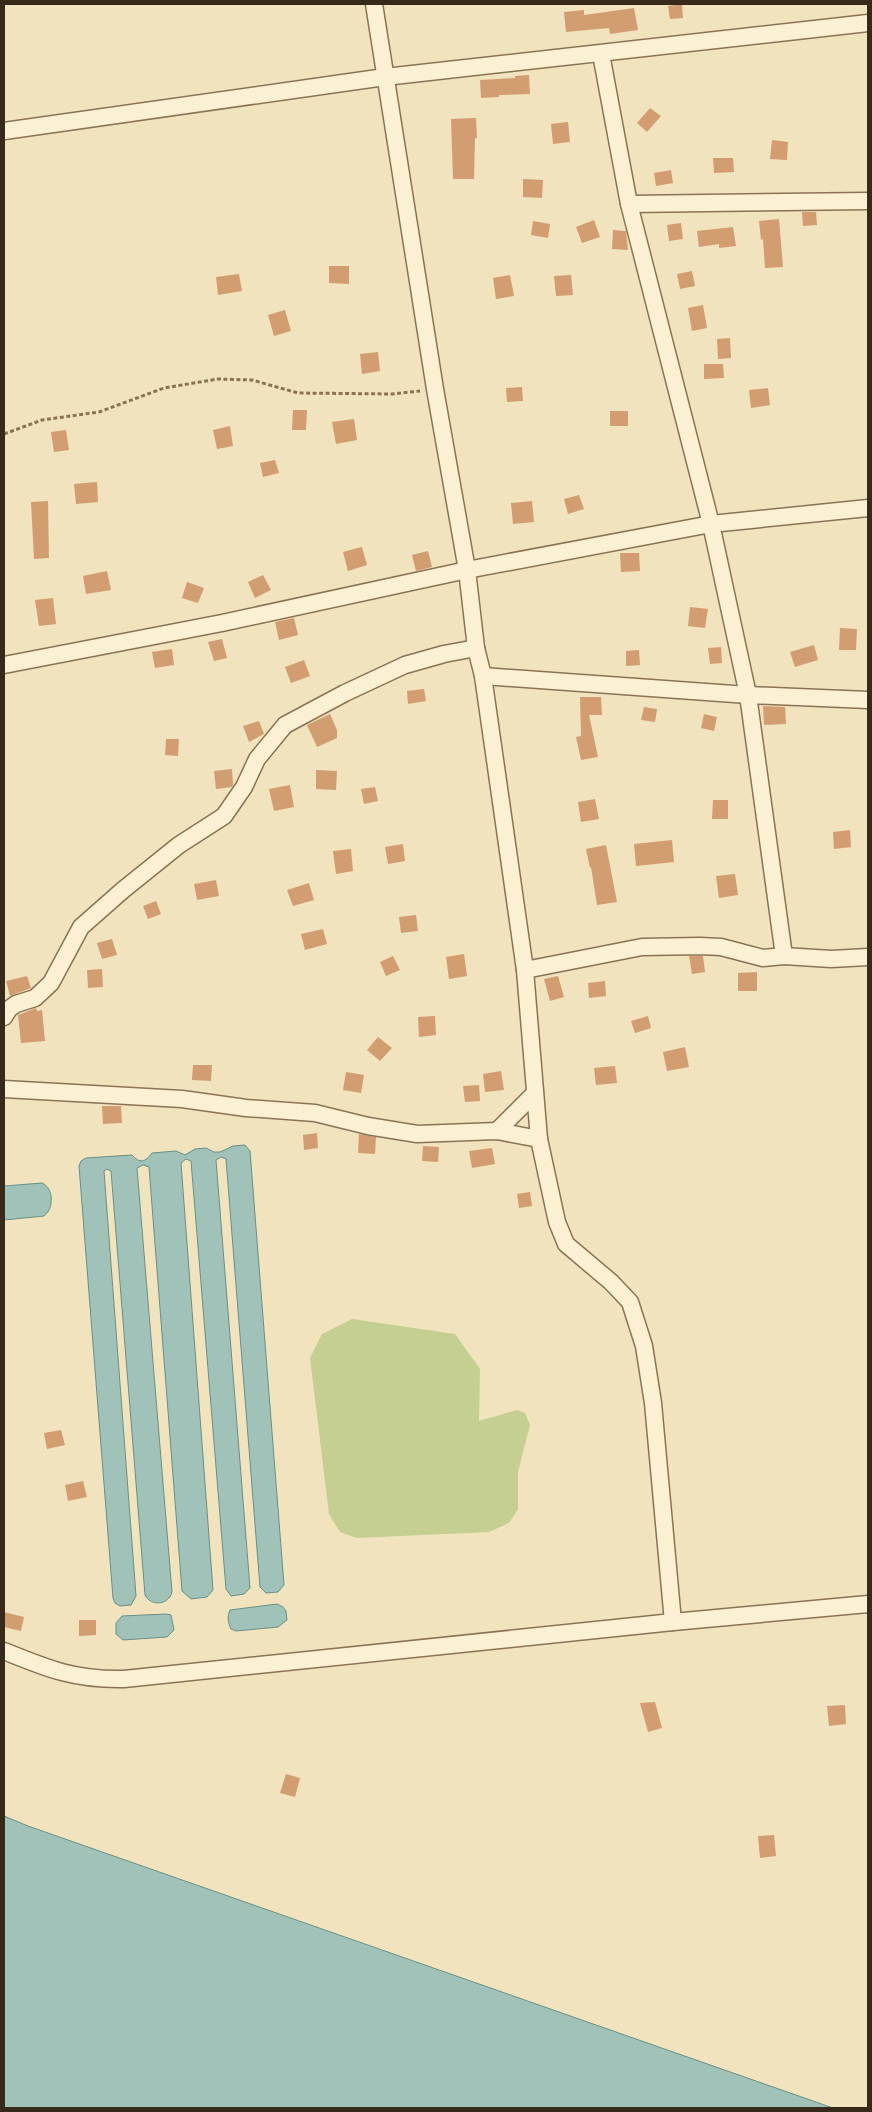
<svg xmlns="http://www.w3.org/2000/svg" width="872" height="2112" font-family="'Noto Serif',serif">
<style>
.green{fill:#c5cf91}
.water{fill:#a1c2b9;stroke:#689087}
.building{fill:#d29d70}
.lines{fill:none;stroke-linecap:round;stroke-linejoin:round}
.minor-casing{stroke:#8a7355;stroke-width:19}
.path{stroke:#8a7355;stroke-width:3;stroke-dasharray:4 2.5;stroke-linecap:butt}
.minor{stroke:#fbf0d1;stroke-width:16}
</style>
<rect width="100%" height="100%" fill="#f1e3bd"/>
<polygon class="green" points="352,1319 455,1334 480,1369 479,1421 517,1410 525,1413 530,1425 518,1472 518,1509 509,1523 489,1532 357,1538 340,1532 329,1514 310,1358 322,1334"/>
<g class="water">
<path d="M245 1145 250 1151 284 1585 278 1592 266 1593 260 1587 226 1159 221 1157 216 1160 250 1588 244 1594 231 1596 226 1589 191 1161 186 1159 181 1163 213 1590 207 1597 191 1599 182 1591 149 1167 143 1165 137 1168 172 1592C169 1605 151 1607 145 1595L111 1171 107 1169 104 1171 136 1596 131 1605 120 1606 115 1603 113 1598 79 1166 81 1161 86 1158 132 1155C140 1164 145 1162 152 1153L176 1151 185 1155 195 1149 206 1148 214 1152H220L233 1146Z"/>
<path d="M42 1183C54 1188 54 1209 44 1216L4 1220V1186Z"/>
<path d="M277 1604 283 1607 286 1611 287 1620 278 1627 236 1631 231 1629C228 1623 227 1616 230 1610Z"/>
<polygon points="166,1614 171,1615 174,1630 167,1637 123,1640 116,1634 116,1623 122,1616"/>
<polygon points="4,1816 28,1826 833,2108 4,2108"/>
</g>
<g class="building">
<polygon points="682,4 683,18 670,19 668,6"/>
<polygon points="634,8 638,30 610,34 609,28 566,32 564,12 584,10 584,15"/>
<polygon points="529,75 530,94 499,95 499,97 481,98 480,80 515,78 515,76"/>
<polygon points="650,108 661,116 647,132 637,123"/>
<polygon points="476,118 477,138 475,138 474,179 453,179 451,119"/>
<polygon points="568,122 570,142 553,144 551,124"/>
<polygon points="772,140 788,142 787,160 770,159"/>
<polygon points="713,158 733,158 734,172 714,173"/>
<polygon points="671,170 673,183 656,186 654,173"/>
<polygon points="523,179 543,180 542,198 523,197"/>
<polygon points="802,212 816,212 817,225 803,226"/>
<polygon points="779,219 783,267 765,268 763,239 761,240 759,221"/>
<polygon points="594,220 600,237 582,243 576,227"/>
<polygon points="533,221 550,224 548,238 531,235"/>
<polygon points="681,223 683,239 669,241 667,225"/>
<polygon points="733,227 736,246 719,248 719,244 699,247 697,231"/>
<polygon points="613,230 626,231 628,250 612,249"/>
<polygon points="329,266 349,266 349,284 329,283"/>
<polygon points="692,271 695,286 680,289 677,274"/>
<polygon points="239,274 242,291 218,295 216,277"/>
<polygon points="510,275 514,296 496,299 493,278"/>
<polygon points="571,275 573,295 556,296 554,276"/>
<polygon points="703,305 707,328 692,331 688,308"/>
<polygon points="285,310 291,331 274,336 268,315"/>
<polygon points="730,338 731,358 718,359 717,339"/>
<polygon points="378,352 380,371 362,374 360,354"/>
<polygon points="704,364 723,364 724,378 704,379"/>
<polygon points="522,387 523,401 507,402 506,388"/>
<polygon points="768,388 770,405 751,408 749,390"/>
<polygon points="293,410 307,410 306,430 292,430"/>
<rect x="610" y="411" width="18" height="15"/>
<polygon points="354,419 357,440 336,444 332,422"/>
<polygon points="230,426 233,446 217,449 213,430"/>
<polygon points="66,430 69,450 54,452 51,432"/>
<polygon points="275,460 279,473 263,477 260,463"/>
<polygon points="97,482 98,502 76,504 74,484"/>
<polygon points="579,495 584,509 568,514 564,499"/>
<polygon points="48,501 49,558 34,559 31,502"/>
<polygon points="532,501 534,522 513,524 511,503"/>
<polygon points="362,547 367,565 348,571 343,552"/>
<polygon points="428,551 432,567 416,571 412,555"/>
<polygon points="620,553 639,553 640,571 621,572"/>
<polygon points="107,571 111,590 86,594 83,576"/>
<polygon points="263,575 271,590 255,598 248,582"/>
<polygon points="187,582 204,588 198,603 182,598"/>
<polygon points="53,598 56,624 39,626 35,600"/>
<polygon points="690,607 708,609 705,628 688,626"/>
<polygon points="294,618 298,635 279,640 275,622"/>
<polygon points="840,628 857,629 856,650 839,650"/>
<polygon points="222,639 227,658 214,661 208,642"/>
<polygon points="814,645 818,660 795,667 790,652"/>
<polygon points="721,647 722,663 710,664 708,648"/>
<polygon points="172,649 174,665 155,668 152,652"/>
<polygon points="639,650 640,665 626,666 626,651"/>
<polygon points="304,660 310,676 291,683 285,667"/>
<polygon points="424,689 426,701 408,704 407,691"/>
<polygon points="580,697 601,697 602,715 589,715 598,757 581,760 576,737 581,736"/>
<polygon points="763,706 785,707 786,724 764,725"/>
<polygon points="644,707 657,709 655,722 641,720"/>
<polygon points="330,714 337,730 337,738 317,747 307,725"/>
<polygon points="704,714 717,717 714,731 701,728"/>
<polygon points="259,721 264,734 249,742 243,726"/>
<polygon points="166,739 179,739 178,756 165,755"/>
<polygon points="232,769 233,785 232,787 216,789 214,771"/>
<polygon points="316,770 337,771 336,790 316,789"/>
<polygon points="290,785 294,807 274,811 269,789"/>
<polygon points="375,787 378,801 364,804 361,789"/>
<polygon points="595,799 599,819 581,822 578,802"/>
<polygon points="713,800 728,800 728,819 712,819"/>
<polygon points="850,830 851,847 834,849 833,832"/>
<polygon points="672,840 674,862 636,866 634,844"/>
<polygon points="403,844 405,861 388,864 385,847"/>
<polygon points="606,845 617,902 597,905 591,867 590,868 586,849"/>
<polygon points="351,849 353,871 336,874 333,851"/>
<polygon points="735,874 738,895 719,898 716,876"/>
<polygon points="216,880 219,896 197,900 194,884"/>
<polygon points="309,883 314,900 293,906 287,890"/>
<polygon points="156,901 161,914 148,919 143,906"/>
<polygon points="416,915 418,931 401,933 399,917"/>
<polygon points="323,929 327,944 305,950 301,934"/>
<polygon points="112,939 117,955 102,959 97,943"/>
<polygon points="464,954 467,976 449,979 446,957"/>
<polygon points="393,956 400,970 386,976 380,962"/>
<polygon points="689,956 703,956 705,972 692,974"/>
<polygon points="102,969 103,987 88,988 87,970"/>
<polygon points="757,972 757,991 738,991 738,973"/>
<polygon points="27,976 31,988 10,996 6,981"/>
<polygon points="558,976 564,997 550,1001 544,979"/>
<polygon points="605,981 606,996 589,998 588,983"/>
<polygon points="36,1008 37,1011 42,1010 45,1041 21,1043 18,1015"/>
<polygon points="435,1016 436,1035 419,1037 418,1017"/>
<polygon points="648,1016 651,1028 635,1033 631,1021"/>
<polygon points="378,1037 392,1048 380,1061 367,1050"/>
<polygon points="685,1047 689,1067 667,1071 663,1052"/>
<polygon points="193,1065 212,1065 211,1081 192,1080"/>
<polygon points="615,1066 617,1083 596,1085 594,1068"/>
<polygon points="501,1071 504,1090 485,1092 483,1074"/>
<polygon points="346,1072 364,1075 361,1093 343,1090"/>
<polygon points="479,1085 480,1101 465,1102 463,1086"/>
<polygon points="102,1106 121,1106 122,1123 103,1124"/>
<polygon points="317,1133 318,1148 304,1150 303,1135"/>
<polygon points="359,1134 376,1137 375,1154 358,1153"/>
<polygon points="423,1146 439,1147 438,1162 422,1161"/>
<polygon points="492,1148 495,1164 472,1168 469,1151"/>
<polygon points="530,1192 532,1206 519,1208 517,1194"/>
<polygon points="61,1430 65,1445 47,1449 44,1433"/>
<polygon points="83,1481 87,1497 68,1501 65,1485"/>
<polygon points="4,1612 24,1617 21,1631 4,1627"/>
<polygon points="79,1620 96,1620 96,1635 79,1636"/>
<polygon points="655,1702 662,1728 648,1732 640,1703"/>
<polygon points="845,1705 846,1724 829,1726 827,1706"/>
<polygon points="286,1774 300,1778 295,1797 280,1793"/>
<polygon points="774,1835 776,1856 760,1858 758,1836"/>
</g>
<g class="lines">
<g class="minor-casing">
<g id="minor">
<polyline points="374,4 435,389 467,570 476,648 483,676 525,970 539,1139 557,1222 566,1244 611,1282 630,1302 644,1346 653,1403 673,1622"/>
<polyline points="601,54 629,204 711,524 748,695 784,956"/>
<polyline points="4,131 385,77 868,23"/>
<polyline points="629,204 868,201"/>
<polyline points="4,665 222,623 467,570 711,524 868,508"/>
<polyline points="483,676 748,695 868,700"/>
<polyline points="525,970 642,947 700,946 721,947 763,958 784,956 831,959 868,957"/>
<polyline points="4,1017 9,1009 16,1004 35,998 51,983 81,927 123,890 179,845 224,816 244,787 257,759 285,725 345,693 405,665 444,654 476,648"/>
<polyline points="4,1089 182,1099 246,1108 315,1113 368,1126 417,1134 497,1131 539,1139"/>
<polyline points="497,1131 535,1093"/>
<path d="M4 1651C48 1669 75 1680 124 1679L673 1622 868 1604"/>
</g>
</g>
<polyline class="path" points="4,434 42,420 99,412 164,388 218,379 252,380 298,393 392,394 420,391"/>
<use href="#minor" class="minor"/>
</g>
<rect width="872" height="2112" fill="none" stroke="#382a1b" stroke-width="10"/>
</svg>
